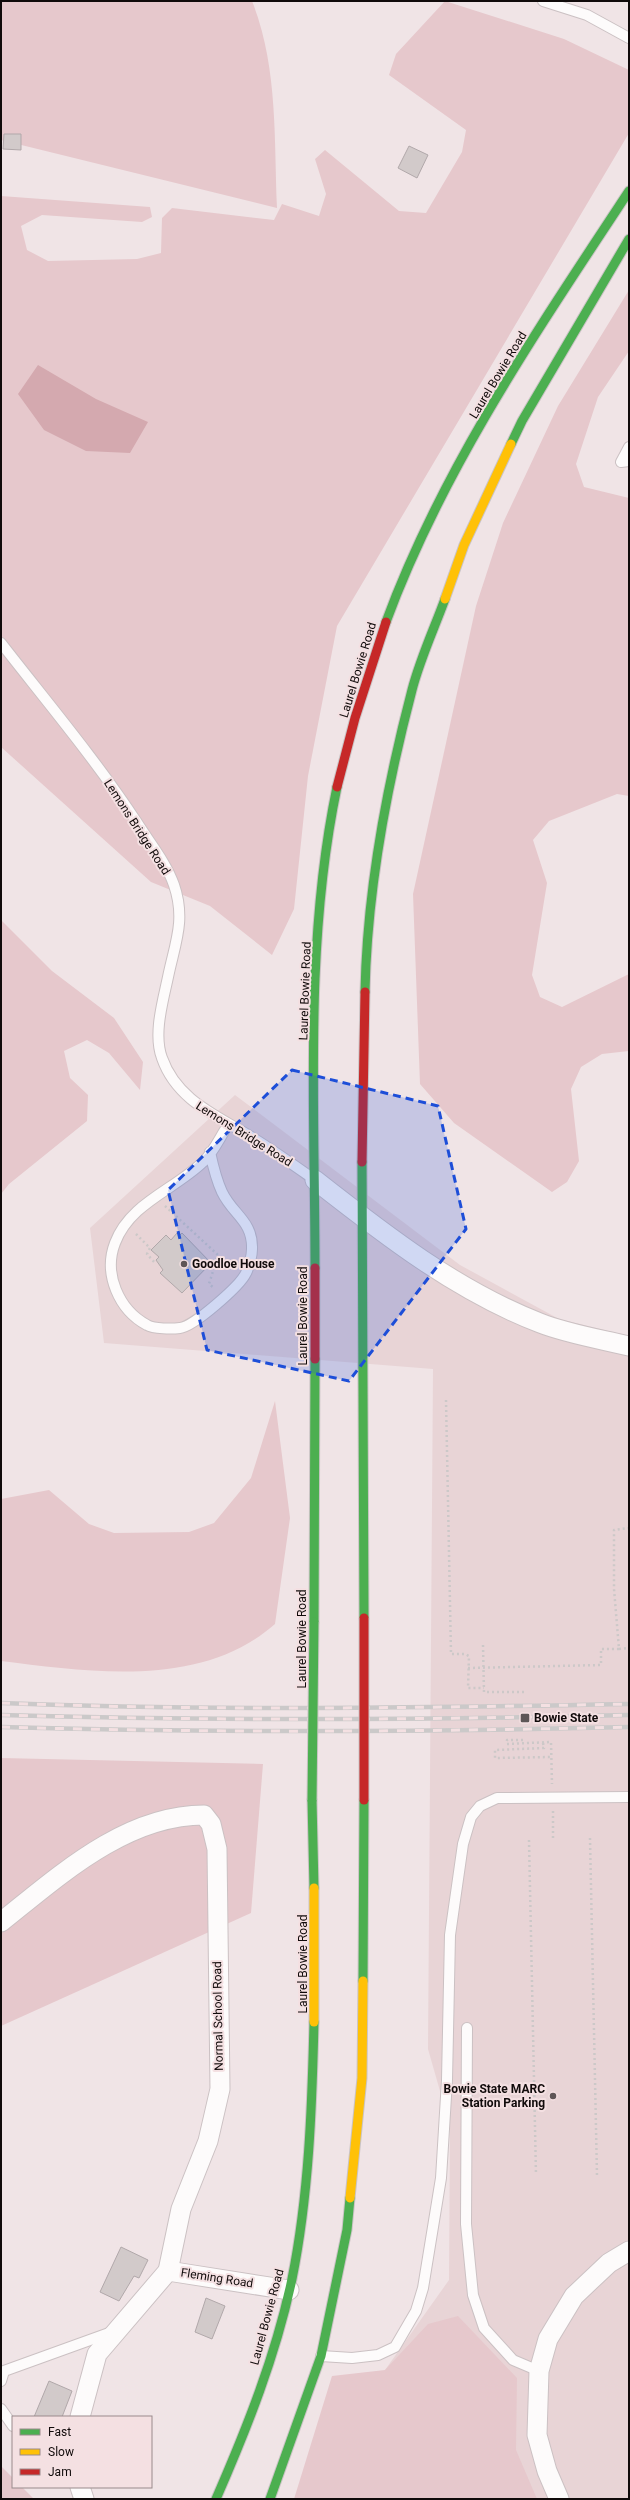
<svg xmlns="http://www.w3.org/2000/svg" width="630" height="2500" font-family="Roboto,sans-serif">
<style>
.built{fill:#e8d4d6}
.green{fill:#e6c8cc}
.water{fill:#d4a9af}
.building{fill:#d2caca;stroke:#b1a8aa}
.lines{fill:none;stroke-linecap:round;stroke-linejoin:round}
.lane-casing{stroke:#cbc1c3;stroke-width:12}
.street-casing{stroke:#cbc1c3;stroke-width:21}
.fast-casing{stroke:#cac4c5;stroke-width:11}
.slow-casing{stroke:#cac4c5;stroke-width:11}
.jam-casing{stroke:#cac4c5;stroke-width:11}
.path{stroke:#ccc8c8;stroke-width:2.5;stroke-dasharray:2 3;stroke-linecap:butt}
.lane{stroke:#fdfbfb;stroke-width:10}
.street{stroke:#fdfbfb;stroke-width:19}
.fast{stroke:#4caf50;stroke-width:9}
.slow{stroke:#ffc107;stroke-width:9}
.jam{stroke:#c62828;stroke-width:9}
.rail-casing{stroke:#cbc9c9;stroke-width:4.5}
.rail{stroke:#f4e0e2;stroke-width:3;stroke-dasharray:9;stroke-linecap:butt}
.fast-bridge-casing{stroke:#cac4c5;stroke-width:11;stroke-linecap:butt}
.jam-bridge-casing{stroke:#cac4c5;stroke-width:11;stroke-linecap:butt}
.fast-bridge{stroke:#4caf50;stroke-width:9}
.jam-bridge{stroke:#c62828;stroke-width:9}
.marked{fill:#1d4ed8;fill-opacity:0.2;stroke:#1d4ed8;stroke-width:3;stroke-dasharray:8 5;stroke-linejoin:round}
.poi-dot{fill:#5e5657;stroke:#f4e0e2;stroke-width:1.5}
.labels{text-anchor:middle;stroke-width:4;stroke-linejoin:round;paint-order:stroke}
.street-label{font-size:12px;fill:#100a0a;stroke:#f4e0e2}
.poi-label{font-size:12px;font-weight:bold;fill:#100a0a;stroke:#f4e0e2;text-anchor:start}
</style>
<rect width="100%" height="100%" fill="#f0e4e6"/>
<polygon class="built" points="235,1095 460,1265 559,1319 629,1336 629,2499 301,2499 385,2370 449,2280 450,2126 428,2049 433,1369 104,1343 90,1228"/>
<g class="green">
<path d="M1 1H252C278 66 274 138 277 208L1 140Z"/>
<polygon points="445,1 564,39 629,70 629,133 337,626 308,776 294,909 272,955 210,906 151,882 1,747 1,196 150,207 152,217 142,222 42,215 21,226 27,250 48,261 137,259 161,253 162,218 172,208 274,220 282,204 319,216 326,194 315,159 325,150 399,211 426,213 462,152 466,130 389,75 396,54"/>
<polygon points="629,290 629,351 598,397 576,464 584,487 629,498 629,796 617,794 549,821 533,840 547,883 532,975 540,997 562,1007 629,974 629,1051 602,1054 581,1067 571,1089 579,1161 567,1182 552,1192 454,1123 420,1084 413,894 476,606 503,523 558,406"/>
<polygon points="1,920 52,971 114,1018 143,1062 140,1090 109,1053 87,1040 64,1051 70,1078 88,1095 87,1121 9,1184 1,1194"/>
<path d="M275 1401 290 1518 275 1624C201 1689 91 1672 1 1661V1499L49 1490 89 1524 114 1533 189 1532 214 1523 251 1478Z"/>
<polygon points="1,1758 263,1764 251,1913 1,2026"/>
<polygon points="458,2316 517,2378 516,2450 537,2499 294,2499 332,2376 385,2370 428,2324"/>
<polygon points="1,2466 13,2478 13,2487 22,2487 34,2499 1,2499"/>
</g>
<polygon class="water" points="38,365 96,399 148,422 130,453 86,451 44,430 18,394"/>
<g class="building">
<polygon points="4,134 21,134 21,150 3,149"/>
<polygon points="409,146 428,155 417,178 398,168"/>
<polygon points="177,1233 180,1235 182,1233 211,1263 182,1293 160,1273 163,1270 156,1260 159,1257 151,1250 166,1235 171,1240"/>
<polygon points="121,2247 148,2260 139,2278 134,2276 119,2301 100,2292"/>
<polygon points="206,2298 225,2306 212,2339 195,2332"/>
<polygon points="49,2381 72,2391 62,2417 34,2417"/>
</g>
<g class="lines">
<g class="lane-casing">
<g id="lane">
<polyline points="543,1 587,15 629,38"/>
<polyline points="629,447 621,462 629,461"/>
<path d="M1 643C47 702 95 759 136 821 149 842 166 862 174 885 186 920 175 943 168 977 163 1001 153 1034 162 1058 177 1101 218 1116 253 1138 274 1151 295 1166 315 1180"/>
<path d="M210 1152C213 1166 216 1179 222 1192 233 1215 253 1221 252 1249 252 1256 249 1267 246 1273 240 1286 193 1327 180 1328 172 1329 154 1329 147 1325 119 1310 103 1274 115 1243 130 1203 174 1190 203 1162 213 1153 220 1137 228 1125"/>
<polyline points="467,2028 466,2224 473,2295 484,2328 513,2360 539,2371"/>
<polyline points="321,2356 352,2358 378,2355 395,2347 416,2311 423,2288 441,2178 447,2080 450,1935 463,1844 471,1817 480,1806 497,1798 629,1797"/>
<polyline points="1,2381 4,2371 112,2332"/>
<polyline points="1,2409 13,2426"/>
</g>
</g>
<g class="street-casing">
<g id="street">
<path d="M315 1180C385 1235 457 1291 540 1323 568 1334 600 1339 629 1346"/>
<path d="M1 1922C59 1876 125 1815 204 1815L211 1824 217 1849 220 2089 208 2141 181 2209 168 2271 97 2354 80 2417"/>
<polyline points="168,2271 289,2290"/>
<polyline points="80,2487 84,2499"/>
<polyline points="559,2499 547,2471 537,2435 539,2371 548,2339 574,2296 609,2263 629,2251"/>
</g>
</g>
<g class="fast-casing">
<g id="fast">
<polyline points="511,444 522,421 629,239"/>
<path d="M386 622C443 467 539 328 629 191"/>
<path d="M365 992C367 890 386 789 412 690 420 659 434 629 445 599"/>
<polyline points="362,1162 364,1618"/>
<path d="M315 1268C315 1109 304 944 337 787"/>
<polyline points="314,1622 315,1359"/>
<polyline points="312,1800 314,1888"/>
<polyline points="363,1981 364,1800"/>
<path d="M216 2499C247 2428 276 2355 292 2279 309 2195 312 2107 314 2022"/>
<polyline points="270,2499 321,2356 347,2230 350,2198"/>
</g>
</g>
<g class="slow-casing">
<g id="slow">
<polyline points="445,599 464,545 511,444"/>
<polyline points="314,1888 314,2022"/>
<polyline points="350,2198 362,2078 363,1981"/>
</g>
</g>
<g class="jam-casing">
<g id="jam">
<polyline points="337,787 355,718 386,622"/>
<polyline points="362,1162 365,992"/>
<polyline points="315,1359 315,1268"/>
</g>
</g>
<g class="path">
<polyline points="165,1206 218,1255 209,1284 214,1288"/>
<polyline points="136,1234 150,1248 147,1254 156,1264"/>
<polyline points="446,1400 451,1654 465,1654 469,1656 468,1688 484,1688"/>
<polyline points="483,1645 484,1692 524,1692"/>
<polyline points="619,1649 629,1648"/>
<polyline points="468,1668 601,1665 601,1649 619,1649 614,1589 614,1530 629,1528"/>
<polyline points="523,1740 507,1740 507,1744 551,1742 552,1784"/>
<polyline points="543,1743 544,1748 495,1750 495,1758 551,1757"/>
<polyline points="553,1811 553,1840"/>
<polyline points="590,1838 597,2176"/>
<polyline points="529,1840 536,2175"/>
</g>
<use href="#lane" class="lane"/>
<use href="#street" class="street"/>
<use href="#fast" class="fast"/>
<use href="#slow" class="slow"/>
<use href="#jam" class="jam"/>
<g class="rail-casing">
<g id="rail">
<path d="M1 1703C210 1711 420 1708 629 1704"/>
<path d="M1 1715C210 1721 420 1720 629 1715"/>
<path d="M1 1727C210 1733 420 1732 629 1727"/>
</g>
</g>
<use href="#rail" class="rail"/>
<g class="fast-bridge-casing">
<polyline id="fast-bridge" points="312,1800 314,1622"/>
</g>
<g class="jam-bridge-casing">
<polyline id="jam-bridge" points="364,1618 364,1800"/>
</g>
<use href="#fast-bridge" class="fast-bridge"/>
<use href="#jam-bridge" class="jam-bridge"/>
</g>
<path class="marked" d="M292 1070 438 1106 466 1229 349 1381 207 1350 168 1190Z"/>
<g class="poi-dot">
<circle cx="184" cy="1264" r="4"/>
<rect x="520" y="1713" width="10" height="10" rx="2"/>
<circle cx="553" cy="2096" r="4"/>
</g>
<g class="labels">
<g class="street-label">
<text transform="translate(498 375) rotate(-59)" y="4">Laurel Bowie Road</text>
<text transform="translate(358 670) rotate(-73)" y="4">Laurel Bowie Road</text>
<text transform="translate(137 827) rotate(57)" y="4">Lemons Bridge Road</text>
<text transform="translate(305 991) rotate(-88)" y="4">Laurel Bowie Road</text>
<text transform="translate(244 1134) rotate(32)" y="4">Lemons Bridge Road</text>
<text transform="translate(303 1316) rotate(-90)" y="4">Laurel Bowie Road</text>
<text transform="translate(302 1639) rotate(-90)" y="4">Laurel Bowie Road</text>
<text transform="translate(303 1964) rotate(-90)" y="4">Laurel Bowie Road</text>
<text transform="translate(218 2016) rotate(-91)" y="4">Normal School Road</text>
<text transform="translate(217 2278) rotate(9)" y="4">Fleming Road</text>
<text transform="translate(267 2317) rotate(-75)" y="4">Laurel Bowie Road</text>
</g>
<g class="poi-label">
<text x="192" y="1268">Goodloe House</text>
<text x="534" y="1722">Bowie State</text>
<text x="545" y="2093" text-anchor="end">Bowie State MARC<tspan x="545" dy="14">Station Parking</tspan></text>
</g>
</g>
<rect width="630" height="2500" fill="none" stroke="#100a0a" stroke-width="4"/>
<rect x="12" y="2416" width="140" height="72" fill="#f4e0e2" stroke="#998a8c"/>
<rect x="20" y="2429" width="20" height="6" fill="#4caf50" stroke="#998a8c"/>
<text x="48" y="2436" font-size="12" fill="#100a0a">Fast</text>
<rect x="20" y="2449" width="20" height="6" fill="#ffc107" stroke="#998a8c"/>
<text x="48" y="2456" font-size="12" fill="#100a0a">Slow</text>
<rect x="20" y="2469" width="20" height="6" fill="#c62828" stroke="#998a8c"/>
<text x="48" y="2476" font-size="12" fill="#100a0a">Jam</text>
</svg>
